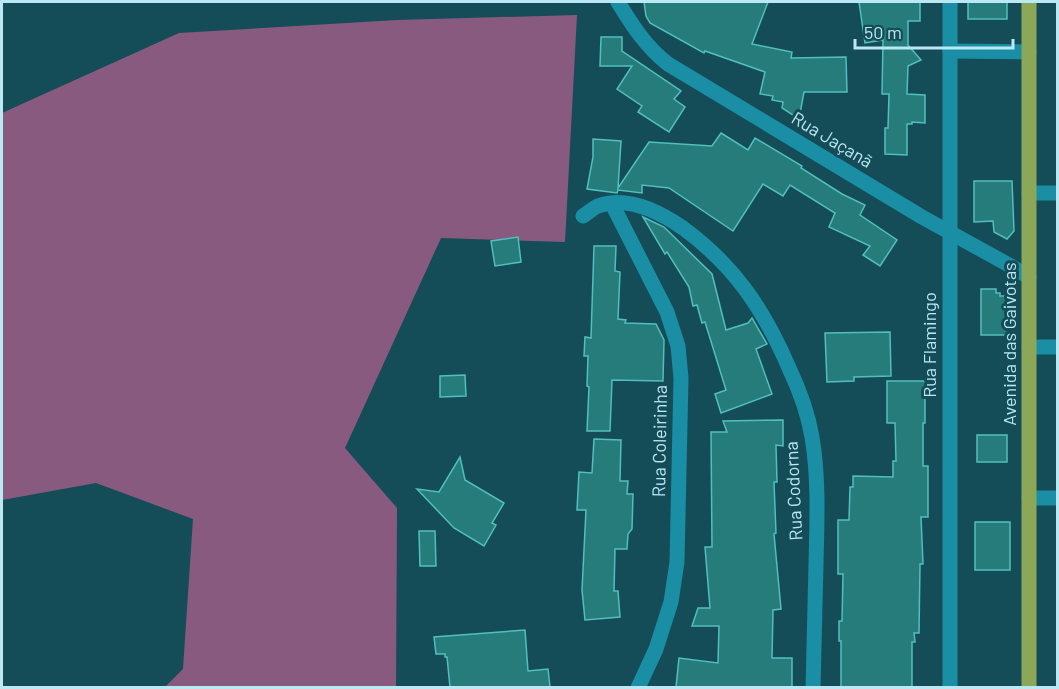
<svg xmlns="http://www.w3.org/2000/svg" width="1059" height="689" font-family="Barlow,sans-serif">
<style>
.green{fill:#895a80}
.building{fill:#267c7b;stroke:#51bfbd;stroke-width:1.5}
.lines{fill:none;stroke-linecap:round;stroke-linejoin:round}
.minor{stroke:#1a8ea4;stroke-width:15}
.major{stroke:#8da759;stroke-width:15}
.labels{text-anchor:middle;stroke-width:6;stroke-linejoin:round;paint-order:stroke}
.street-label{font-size:18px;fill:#bae8f3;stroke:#144d58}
</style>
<rect width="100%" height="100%" fill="#144d58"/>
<polygon class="green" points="577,15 565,242 441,238 345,448 397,508 396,687 165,687 183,669 193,519 96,483 2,500 2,113 179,33 397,20"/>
<g class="building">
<polygon points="644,2 768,2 752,44 792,52 791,58 846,57 847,92 804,92 799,119 782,108 783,102 772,100 773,96 760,94 765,72 705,51 704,53 650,23 646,16"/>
<polygon points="859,2 920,2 920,21 908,21 908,45 921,60 908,66 907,94 925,95 925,123 912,122 912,124 907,124 907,155 885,154 885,128 888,128 889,94 882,94 883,40 865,43"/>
<rect x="968" y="2" width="39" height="17"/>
<polygon points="601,37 622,37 622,51 681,91 674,99 685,107 669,132 638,112 642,106 617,89 632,66 600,66"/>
<polygon points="721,133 748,150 755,138 802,166 801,168 842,194 865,205 860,215 897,240 880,266 863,255 870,246 829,227 835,213 790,185 783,196 763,184 733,231 669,188 642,185 642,193 618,190 617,193 587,189 593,157 593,139 621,141 618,188 649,142 712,146"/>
<polygon points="974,181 1012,181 1014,231 1007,239 994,232 993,221 974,222"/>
<polygon points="643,217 664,227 712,274 726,330 748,323 752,318 767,344 756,349 772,394 721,413 715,394 726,390 705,322 702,323 697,305 693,306 689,287 667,252 665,254"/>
<polygon points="518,237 521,262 495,266 491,241"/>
<polygon points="594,246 616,246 615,271 620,272 618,319 626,320 625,323 656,324 664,340 663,381 612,380 610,431 587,431 589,387 587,386 588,356 584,356 585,337 591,338"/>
<polygon points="981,289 996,289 996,293 1000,293 1000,296 1013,296 1013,335 981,335"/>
<polygon points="890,332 891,376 854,377 854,381 827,382 825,333"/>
<polygon points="465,375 466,396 440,397 440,376"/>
<polygon points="887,381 925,381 925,423 923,423 923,466 928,466 928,517 921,517 923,564 920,564 919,633 914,633 915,642 912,642 912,687 841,687 841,641 839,641 839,621 842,621 843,574 838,574 838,520 849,520 850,487 853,487 853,476 893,477 893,461 896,461 895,423 887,423"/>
<polygon points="783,420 783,446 776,445 777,482 774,482 776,533 774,534 781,609 773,610 772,658 792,658 792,687 676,687 679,658 718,663 719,626 692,626 698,608 710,608 705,547 712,547 711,432 727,432 723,421"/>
<rect x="977" y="435" width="30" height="27"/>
<polygon points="594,439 621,440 620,481 628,481 627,494 633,494 632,529 628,534 627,549 615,549 614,591 618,591 620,617 585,620 582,590 586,510 577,510 579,472 592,473"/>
<polygon points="460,457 465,480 504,503 492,523 496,525 484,546 454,528 417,489 439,492"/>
<rect x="975" y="522" width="35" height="48"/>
<polygon points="419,531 435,531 436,566 420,566"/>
<polygon points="525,630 528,671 548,669 550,687 450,687 447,657 445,657 445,654 436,654 434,637"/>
</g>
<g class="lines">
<g class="minor">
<path d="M618 2C632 25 646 47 668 64L922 217 1009 265 1029 277"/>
<polyline points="950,2 950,688"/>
<polyline points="950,51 1029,52"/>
<polyline points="1029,193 1058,193"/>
<polyline points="612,204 667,312 678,346 681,378 677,562 671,602 656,649 638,688"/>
<path d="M583 216C588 213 593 208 598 206 627 195 660 212 683 228 735 266 764 310 789 368 799 389 808 414 812 437 819 479 817 522 816 564 815 605 814 646 813 688"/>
<polyline points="1029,347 1058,347"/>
<polyline points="1029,498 1058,498"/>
</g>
<polyline class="major" points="1029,688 1029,2"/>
</g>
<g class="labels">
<g class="street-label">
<text transform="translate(832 140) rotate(31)" y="6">Rua Jaçanã</text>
<text transform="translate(1010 344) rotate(-90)" y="6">Avenida das Gaivotas</text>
<text transform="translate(930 345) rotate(-90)" y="6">Rua Flamingo</text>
<text transform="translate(660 441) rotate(-89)" y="6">Rua Coleirinha</text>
<text transform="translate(794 491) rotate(-93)" y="6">Rua Codorna</text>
</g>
</g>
<rect width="1059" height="689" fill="none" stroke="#bae8f3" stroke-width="6"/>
<path d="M855 39v9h158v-9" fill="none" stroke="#bae8f3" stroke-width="3"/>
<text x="864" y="39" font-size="18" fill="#bae8f3" stroke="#144d58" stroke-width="4.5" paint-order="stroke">50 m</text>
</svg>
